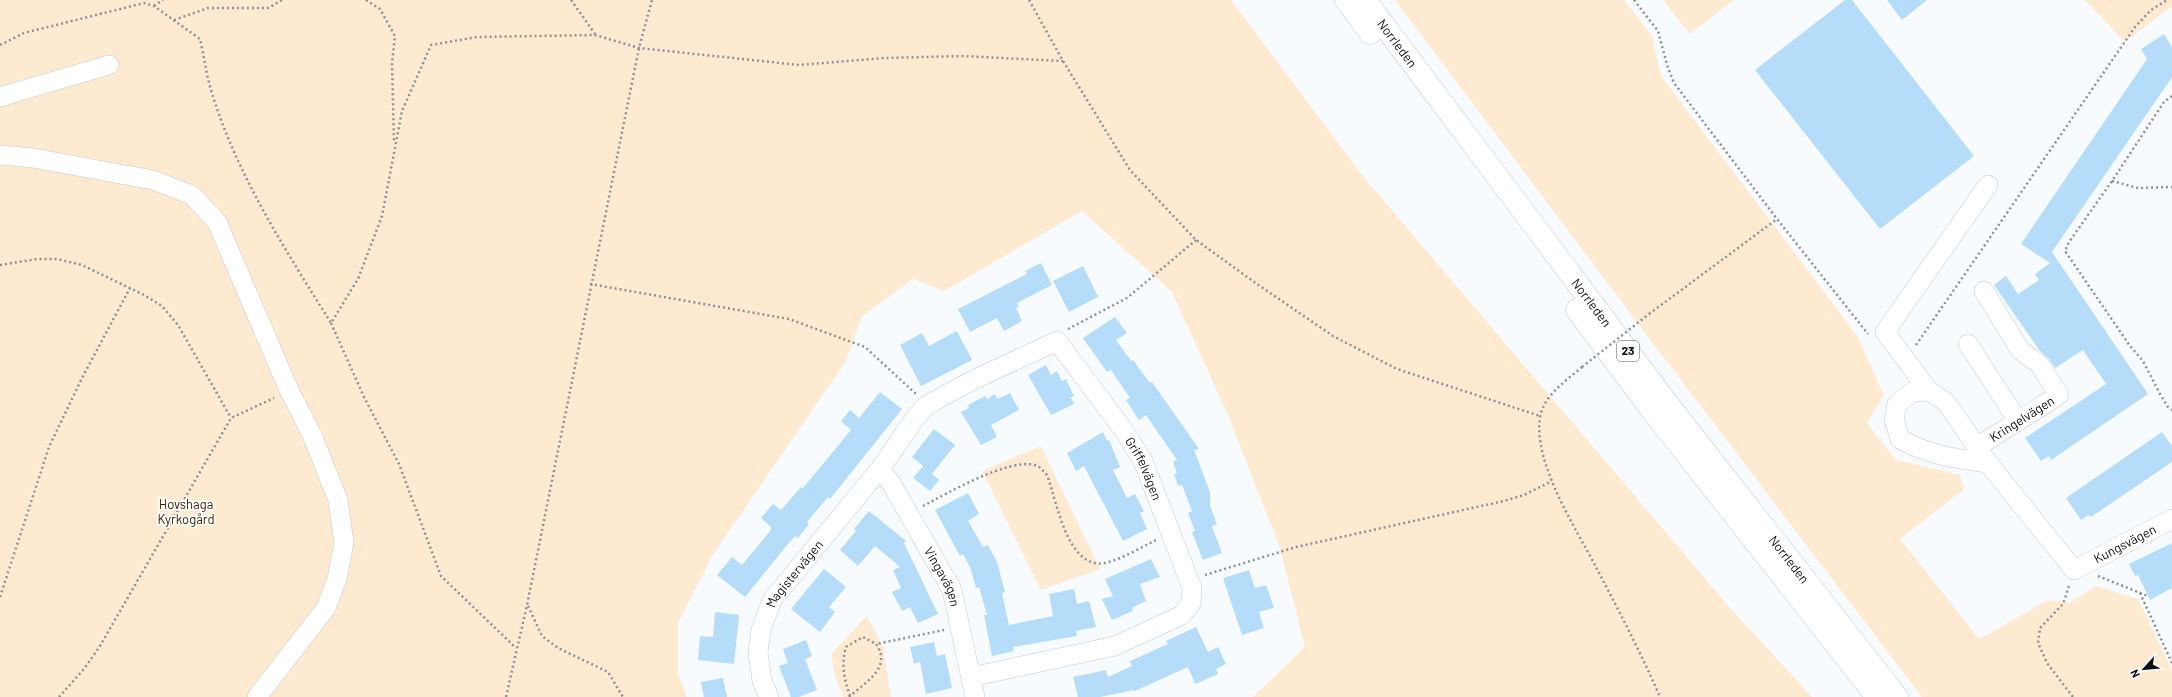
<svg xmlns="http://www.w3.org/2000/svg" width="2172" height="697" font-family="Barlow,sans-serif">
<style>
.green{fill:#fdead1}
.building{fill:#b5ddf9}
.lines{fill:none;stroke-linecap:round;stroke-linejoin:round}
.minor-casing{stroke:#c6cacc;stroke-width:20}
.highway-casing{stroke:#c6cacc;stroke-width:23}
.path{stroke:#8e9193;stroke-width:2.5;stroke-dasharray:2 3;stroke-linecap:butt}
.minor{stroke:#fff;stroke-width:19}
.highway{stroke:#fff;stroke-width:22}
.path-bridge{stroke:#8e9193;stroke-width:2.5;stroke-dasharray:2 3;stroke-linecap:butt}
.labels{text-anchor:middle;stroke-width:3.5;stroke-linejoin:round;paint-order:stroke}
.shield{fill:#fff;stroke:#565758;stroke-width:1}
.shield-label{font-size:12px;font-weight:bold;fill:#0e0f10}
.street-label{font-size:13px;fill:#0e0f10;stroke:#fff}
.park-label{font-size:13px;fill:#3c2500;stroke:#fff}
</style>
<rect width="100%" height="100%" fill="#f7fbfe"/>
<g class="green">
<polygon points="0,0 1231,0 1362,175 1731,609 1812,697 1253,697 1305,647 1280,548 1228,415 1172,292 1082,211 944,291 913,279 862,316 846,361 712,556 678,623 678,674 687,697 0,697"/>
<polygon points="1395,0 1624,0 1652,36 1661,76 1858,337 1884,395 1867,423 1896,460 1960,475 1964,489 1900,539 1979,639 2048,600 2070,603 2096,586 2138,599 2172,670 2172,697 1922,697 1649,338"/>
<polygon points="1663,0 1733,0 1690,34"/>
<polygon points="2085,0 2172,0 2172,6 2125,42"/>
<polygon points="1041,446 1100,569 1041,590 982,471"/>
<path d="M867 616 883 647 891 697H844C836 683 832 668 832 653Z"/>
</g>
<g class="building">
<polygon points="1845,0 1852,0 1974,156 1880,229 1755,70"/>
<polygon points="1887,0 1927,0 1902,20"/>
<polygon points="2164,34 2172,47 2172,77 2052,252 2148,394 2051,460 2049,456 2041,461 2025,438 2106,384 2083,350 2055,368 2049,359 2040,351 1994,285 2006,276 2018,294 2039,280 2035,274 2050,263 2021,244 2147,59 2141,49"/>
<polygon points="1041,263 1052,285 1017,303 1019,307 1016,308 1022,321 1004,331 997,318 970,332 958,309 1027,274 1025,271"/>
<polygon points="1083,266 1098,297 1069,312 1053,281"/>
<polygon points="1115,317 1127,333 1116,340 1131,361 1133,360 1150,383 1152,382 1199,449 1194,450 1210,492 1210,506 1217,524 1212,526 1222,553 1203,560 1192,532 1195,531 1188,513 1192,511 1182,485 1178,486 1174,474 1177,473 1173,461 1177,460 1146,415 1139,420 1126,400 1130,398 1111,370 1107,372 1083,338"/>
<polygon points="957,331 972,360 921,386 900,345 922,333 929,346"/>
<polygon points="1046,365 1051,375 1057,371 1062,381 1066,379 1074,396 1071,397 1074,404 1051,415 1028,375"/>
<polygon points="880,392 902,409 830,499 828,497 807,522 809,524 798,538 795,536 788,544 745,597 717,575 732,557 742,565 771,530 771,527 761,518 773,504 781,510 801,487 803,488 851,430 841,421 850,410 859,418"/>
<polygon points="1010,393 1019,410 991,425 997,437 981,445 961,412 969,408 968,405 985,396 987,399 995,394 997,399"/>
<polygon points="934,429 955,445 932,474 939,480 930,491 913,478 923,466 912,457"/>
<polygon points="1103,432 1107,441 1109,440 1120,467 1113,470 1127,498 1135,494 1144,511 1140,513 1147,529 1123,541 1084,466 1076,471 1067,453"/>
<polygon points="2162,432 2172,446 2172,462 2091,517 2089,515 2081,520 2066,498"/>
<polygon points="968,493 979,514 968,521 983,547 988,545 997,562 1005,592 1002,593 1009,625 1053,616 1049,594 1074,589 1077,604 1089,601 1096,627 1076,631 1077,636 1013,647 1014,651 992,656 984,615 987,615 979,587 976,588 970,567 963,554 960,556 935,510"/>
<polygon points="869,511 906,541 904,543 938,614 918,623 910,607 902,611 892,592 901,588 893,570 900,567 875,546 858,566 840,550 856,531 854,529"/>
<polygon points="2172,543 2172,588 2150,600 2138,575 2135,576 2129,564"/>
<polygon points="1151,559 1160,577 1140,584 1146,601 1132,608 1133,611 1112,620 1102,599 1113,596 1105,579"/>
<polygon points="824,569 846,587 829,607 835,612 820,632 791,609"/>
<polygon points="1249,570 1255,588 1266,585 1274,608 1259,612 1264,628 1242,635 1223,578"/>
<polygon points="715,612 739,615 734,664 698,660 700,636 713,637"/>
<polygon points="1196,627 1208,652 1218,647 1226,664 1216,669 1218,674 1195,684 1188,667 1135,691 1134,690 1100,697 1078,697 1073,677 1106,670 1108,677 1132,666 1130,661 1168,644 1166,641"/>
<polygon points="806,640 812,656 805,659 817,690 799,697 791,697 779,666 788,663 783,649"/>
<polygon points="934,642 937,656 945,654 952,688 926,694 920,662 914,664 910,647"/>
<polygon points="723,678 727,697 704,697 701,682"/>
</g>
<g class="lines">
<g class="minor-casing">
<g id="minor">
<polyline points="0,97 109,65"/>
<polyline points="0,155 33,158 153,180 192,195 217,222 289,390 312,435 338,500 344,543 337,579 326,608 257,697"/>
<polyline points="1968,344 2018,421"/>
<polyline points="1929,391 1885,332 1988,185"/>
<path id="s1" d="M1977 447 2059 395 2040 365 2020 350 1984 291"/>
<path id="s2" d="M1988 463C1957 459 1928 455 1900 439L1894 420 1897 404 1912 392 1929 391 1946 402 1988 463 2074 570 2172 519"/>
<path id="s3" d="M880 469 891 483 952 590 975 697"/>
<path id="s4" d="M769 697 762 681 758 653 761 630 772 600 880 469 916 417 927 405 971 381 1057 341 1125 432 1143 461 1192 588 1191 603 1182 615 1115 646 971 677"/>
</g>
</g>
<g class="highway-casing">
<g id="highway">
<polyline points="1346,0 1370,33"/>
<path id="s5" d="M1365 0 1667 403 1897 697"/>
<polyline points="1577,310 1654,413 1877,697"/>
</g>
</g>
<g class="path">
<polyline points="366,0 380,9 395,36 392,63 394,141"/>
<polyline points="571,0 595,34"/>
<polyline points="1029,0 1063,61 1130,170 1196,240 1257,284 1333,336 1397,369 1540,416"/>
<polyline points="1634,0 1658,31 1668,68 1674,83 1777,219 1868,334"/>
<polyline points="154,6 163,0"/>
<polyline points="174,20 208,8 268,8 282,0"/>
<path d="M0 45 24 33 144 3 154 6 200 39C204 56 206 73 211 90 236 174 285 249 331 323L358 279 382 216 402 111 431 45 477 37 595 35 639 48 799 65 884 58 963 56 1063 61"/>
<polyline points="2172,96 2164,102 2112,181 2069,242 2065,251 2130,346 2143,361 2160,394 2168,407 2172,410"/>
<polyline points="2112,181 2138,188 2172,187"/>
<polyline points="0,265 37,259 57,259 82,265 144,295 162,306 178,325 231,418"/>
<polyline points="590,284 789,319 865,347 916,394"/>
<polyline points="1649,314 1777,219"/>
<polyline points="331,323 364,397 399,464 441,576 516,648"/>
<polyline points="1068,329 1127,298 1196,240"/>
<polyline points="1916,345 2135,27 2151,10 2167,0"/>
<path d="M1582 367C1566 381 1544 395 1540 417 1533 464 1576 528 1597 569 1619 611 1641 653 1660 697"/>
<path d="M923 506C948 493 1008 458 1035 465 1041 467 1043 471 1047 475 1057 501 1067 570 1105 563 1122 559 1140 548 1156 540"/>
<polyline points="1205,575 1296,547 1504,501 1524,495 1552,481"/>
<polyline points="2098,576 2148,596"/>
<polyline points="2069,586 2063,604 2040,628 2038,643 2047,663 2073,697"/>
<polyline points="2140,593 2172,663"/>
<polyline points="0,597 49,447 82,378 130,288"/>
<polyline points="528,606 542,636 558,648 608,672 623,697"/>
<path d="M850 696C844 679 841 664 846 647L863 637 876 644"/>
<polyline points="59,697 84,669 100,646 231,418 274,398"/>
<polyline points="506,697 527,605 639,48 652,0"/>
<path d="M849 697C864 683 893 668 876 644L944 630"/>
</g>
<use href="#minor" class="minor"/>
<use href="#highway" class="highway"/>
<polyline class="path-bridge" points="1582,367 1649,314"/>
</g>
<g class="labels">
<rect class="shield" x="1617" y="341" width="22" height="20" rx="3"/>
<g class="shield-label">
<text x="1628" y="355">23</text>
</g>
<g class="street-label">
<text dy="5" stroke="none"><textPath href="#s5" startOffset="54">Norrleden</textPath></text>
<text dy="5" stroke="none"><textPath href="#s5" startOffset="378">Norrleden</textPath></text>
<text dy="5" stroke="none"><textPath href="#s1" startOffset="53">Kringelvägen</textPath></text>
<text dy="5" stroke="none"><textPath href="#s4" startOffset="650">Griffelvägen</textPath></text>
<text dy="5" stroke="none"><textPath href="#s2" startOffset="453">Kungsvägen</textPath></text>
<text dy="5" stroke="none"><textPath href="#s5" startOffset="702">Norrleden</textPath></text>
<text dy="5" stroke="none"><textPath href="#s4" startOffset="135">Magistervägen</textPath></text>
<text dy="5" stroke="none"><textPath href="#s3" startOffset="125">Vingavägen</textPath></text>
</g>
<g class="park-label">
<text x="186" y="509">Hovshaga<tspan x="186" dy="15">Kyrkogård</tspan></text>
</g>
</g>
<g transform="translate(2144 669) rotate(243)" stroke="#ffffff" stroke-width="3" paint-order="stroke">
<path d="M0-3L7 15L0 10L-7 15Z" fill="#0e0f10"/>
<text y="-6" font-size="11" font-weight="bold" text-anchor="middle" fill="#0e0f10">N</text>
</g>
</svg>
